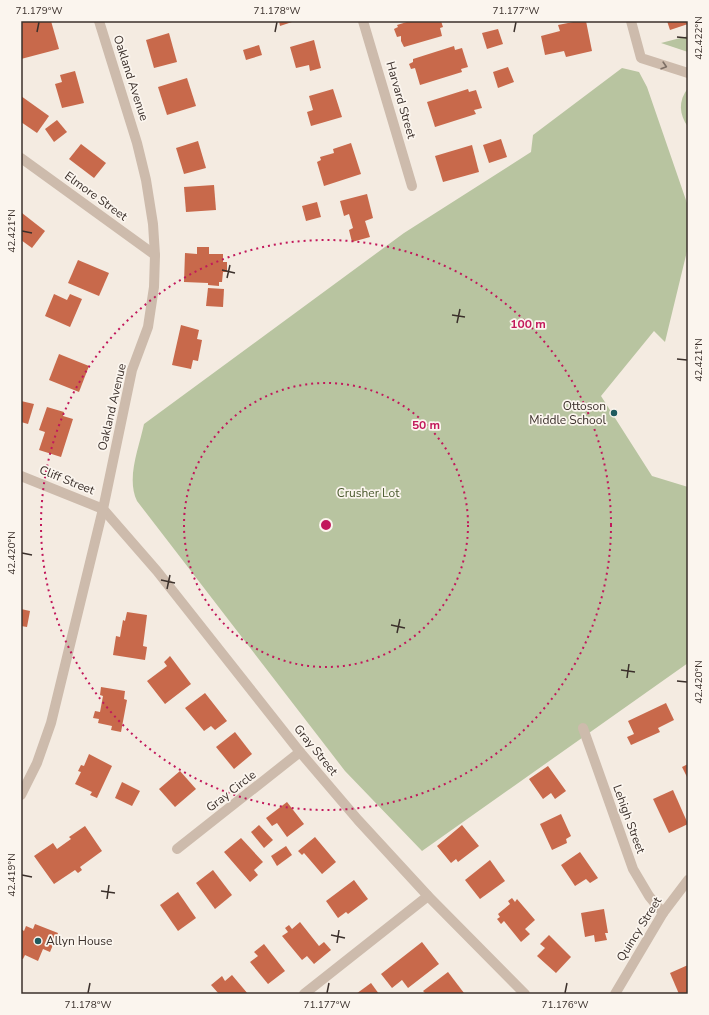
<svg xmlns="http://www.w3.org/2000/svg" width="709" height="1015" font-family="'Nunito Sans',sans-serif">
<style>
.green{fill:#b8c4a0}
.building{fill:#c8694b}
.lines{fill:none;stroke-linecap:round;stroke-linejoin:round}
.minor{stroke:#cdbbac;stroke-width:10}
.tertiary{stroke:#cdbbac;stroke-width:10}
.oneway{stroke:#7d6f65}
.ticks{fill:none;stroke:#3b302b;stroke-width:1.5}
.ring{fill:none;stroke:#c2185b;stroke-width:2;stroke-dasharray:2 4}
.poi-dot{fill:#1f5a5e;stroke:#fbf5ee;stroke-width:1.5}
.labels{text-anchor:middle;stroke-width:3.5;stroke-linejoin:round;paint-order:stroke}
.street-label{font-size:12px;fill:#3b302b;stroke:#fbf5ee}
.poi-label{font-size:12px;fill:#3b302b;stroke:#fbf5ee;text-anchor:end}
.park-label{font-size:12px;fill:#4a5a2e;stroke:#fbf5ee}
.centre{fill:#c2185b;stroke:#fbf5ee;stroke-width:2}
.ring-label{font-size:12px;text-anchor:middle;font-weight:bold;fill:#c2185b;stroke:#fbf5ee;stroke-width:3.5;stroke-linejoin:round;paint-order:stroke}
.neatline{fill:none;stroke:#3b302b;stroke-width:1.5}
.ticks-label{font-size:10px;text-anchor:middle;fill:#3b302b}
</style>
<rect width="100%" height="100%" fill="#f4ebe1"/>
<g class="green">
<polygon points="688,36 688,52 661,43"/>
<path d="M622 68 639 72 647 87 688 206V247L665 342 654 331 601 396 652 476 688 487V663L422 851 345 771 137 501C126 478 139 448 144 424L404 233 531 152 533 135Z"/>
<path d="M688 88V127C679 114 678 101 688 88Z"/>
</g>
<g class="building">
<polygon points="21,21 51,21 59,49 21,59"/>
<polygon points="279,21 295,21 280,26"/>
<polygon points="410,21 441,21 443,27 440,28 442,36 404,47 401,41 401,36 397,37 394,29 398,27 397,25"/>
<polygon points="578,21 586,21 592,51 566,57 564,51 545,55 541,36 560,31 558,25"/>
<polygon points="667,21 688,21 688,24 670,30"/>
<polygon points="498,29 503,44 487,49 482,33"/>
<polygon points="169,33 177,62 154,68 146,40"/>
<polygon points="314,40 321,68 310,71 309,65 296,68 290,47"/>
<polygon points="259,45 262,55 246,60 243,50"/>
<polygon points="454,46 455,50 462,48 468,67 461,69 462,72 420,85 415,68 411,69 409,64 413,62 413,59"/>
<polygon points="508,67 514,82 498,88 493,72"/>
<polygon points="75,71 84,103 62,108 55,84 62,82 60,75"/>
<polygon points="187,78 196,106 167,115 158,87"/>
<polygon points="333,89 342,117 311,126 307,112 313,110 309,96"/>
<polygon points="468,89 469,92 476,90 482,108 474,110 476,114 435,127 427,102"/>
<polygon points="21,96 49,116 37,133 21,122"/>
<polygon points="57,120 67,132 54,142 45,129"/>
<polygon points="501,139 507,157 489,163 483,145"/>
<polygon points="198,141 206,168 184,174 176,148"/>
<polygon points="351,143 361,174 324,186 317,162 321,160 320,157 334,153 333,149"/>
<polygon points="81,144 106,163 94,178 69,159"/>
<polygon points="472,145 479,172 443,182 435,156"/>
<polygon points="214,185 216,210 186,212 184,187"/>
<polygon points="367,194 373,218 365,221 370,237 352,242 349,230 353,228 349,214 344,216 340,201"/>
<polygon points="317,202 321,217 306,221 302,206"/>
<polygon points="22,213 45,231 32,248 21,240"/>
<polygon points="197,247 209,247 209,254 223,254 223,262 227,262 227,272 223,272 222,282 219,282 219,286 208,285 208,283 184,282 185,253 197,254"/>
<polygon points="78,260 109,273 99,296 68,283"/>
<polygon points="208,288 224,289 223,307 206,306"/>
<polygon points="54,294 67,300 70,294 82,299 70,327 45,316"/>
<polygon points="181,325 199,330 197,339 202,340 198,361 193,360 191,369 172,365"/>
<polygon points="59,354 89,366 79,392 49,380"/>
<polygon points="21,401 34,404 28,424 21,422"/>
<polygon points="47,407 64,412 63,416 73,419 61,457 39,450 45,432 39,430"/>
<polygon points="21,609 30,611 27,627 21,626"/>
<polygon points="127,612 147,615 143,646 147,647 145,660 113,655 116,636 120,637 123,620 125,621"/>
<polygon points="170,656 191,684 165,704 147,681 167,666 164,662"/>
<polygon points="101,687 125,691 124,699 127,700 121,732 111,730 112,726 98,723 99,719 93,718 95,711 100,712 103,696 100,695"/>
<polygon points="205,693 227,721 215,730 211,726 204,731 185,708"/>
<polygon points="666,703 674,720 658,728 660,732 631,745 627,737 634,734 628,721"/>
<polygon points="235,732 252,754 234,769 216,747"/>
<polygon points="89,754 112,766 97,798 90,795 92,792 75,784 81,772 78,771 81,765 84,766"/>
<polygon points="688,764 688,779 682,767"/>
<polygon points="548,766 566,791 555,799 551,793 543,799 529,779"/>
<polygon points="180,771 196,789 175,807 159,789"/>
<polygon points="122,782 140,791 132,806 115,798"/>
<polygon points="673,790 688,824 669,833 653,799"/>
<polygon points="287,802 304,824 287,837 277,823 272,826 266,818"/>
<polygon points="561,814 571,836 566,839 567,843 552,850 540,824"/>
<polygon points="259,825 273,840 264,848 251,832"/>
<polygon points="462,825 479,846 458,862 456,859 451,863 437,846"/>
<polygon points="85,826 102,851 80,867 82,870 78,873 75,870 54,884 34,856 53,843 57,849 71,839 69,837"/>
<polygon points="315,837 336,862 322,874 304,853 302,855 298,851"/>
<polygon points="241,838 263,862 254,870 258,875 250,882 224,852"/>
<polygon points="286,846 292,855 277,866 271,856"/>
<polygon points="580,852 598,878 590,883 586,879 575,886 561,865"/>
<polygon points="490,860 505,881 480,899 465,880"/>
<polygon points="213,870 232,895 215,909 196,883"/>
<polygon points="354,880 368,899 348,914 346,912 338,918 326,901"/>
<polygon points="178,892 196,918 178,931 160,905"/>
<polygon points="512,898 515,902 517,899 535,920 525,929 530,934 521,942 504,921 501,924 497,919 500,917 498,914 510,904 508,901"/>
<polygon points="604,909 608,933 605,933 607,940 595,942 594,935 585,937 581,913"/>
<polygon points="300,922 319,946 324,942 331,950 314,964 307,956 302,960 282,936 288,932 285,928 289,925 292,929"/>
<polygon points="35,924 58,933 50,952 43,949 38,961 25,955 23,959 21,959 21,929 24,931 26,926 33,929"/>
<polygon points="549,935 571,957 556,973 537,956 545,948 540,944"/>
<polygon points="422,942 439,964 408,988 402,980 392,988 381,974"/>
<polygon points="264,944 285,971 268,984 250,962 258,956 254,952"/>
<polygon points="688,965 688,994 679,994 670,973"/>
<polygon points="448,972 464,993 426,994 423,991"/>
<polygon points="232,975 248,994 219,994 211,985 222,976 225,981"/>
<polygon points="371,983 379,994 356,994"/>
</g>
<g class="lines">
<g class="minor">
<polyline points="363,21 412,186"/>
<polyline points="631,21 641,58 688,73"/>
<polyline points="21,158 155,255"/>
<polyline points="21,476 103,509"/>
<polyline points="583,728 633,869 649,896 663,913"/>
<polyline points="177,849 300,752"/>
<polyline points="304,994 428,896"/>
<polyline points="615,994 663,913 688,880"/>
</g>
<g class="tertiary">
<polyline points="103,509 157,571 300,752 358,820 428,896 525,994"/>
<polyline points="21,795 37,763 51,723 103,509 132,370 148,327 154,287 155,255 153,224 146,180 137,143 99,21"/>
</g>
</g>
<defs><path id="oneway-chevron" d="M-2-3.5L2.5 0L-2 3.5" fill="none" stroke-width="1.6" stroke-linecap="round" stroke-linejoin="round"/></defs>
<use class="oneway" href="#oneway-chevron" transform="translate(664 66) rotate(17)"/>
<path class="ticks" d="M37 32 39 22M275 32 277 22M514 32 516 22M677 37 687 38M22 231 32 233M222 270 235 273M227 278 230 265M452 315 465 317M457 323 460 309M677 359 687 360M22 553 32 555M161 580 175 583M167 589 170 575M391 625 405 628M397 633 400 619M621 670 635 672M627 678 629 664M677 681 687 682M22 875 32 877M101 891 115 893M107 899 109 885M331 935 345 938M337 943 339 930M88 993 90 983M327 993 329 983M565 993 567 983"/>
<g class="ring">
<circle cx="326" cy="525" r="142"/>
<circle cx="326" cy="525" r="285"/>
</g>
<g class="poi-dot">
<circle cx="614" cy="413" r="4"/>
<circle cx="38" cy="941" r="4"/>
</g>
<g class="labels">
<g class="street-label">
<text transform="translate(131 78) rotate(72)" y="4">Oakland Avenue</text>
<text transform="translate(401 100) rotate(74)" y="4">Harvard Street</text>
<text transform="translate(96 196) rotate(36)" y="4">Elmore Street</text>
<text transform="translate(112 407) rotate(-77)" y="4">Oakland Avenue</text>
<text transform="translate(67 480) rotate(22)" y="4">Cliff Street</text>
<text transform="translate(316 750) rotate(51)" y="4">Gray Street</text>
<text transform="translate(231 791) rotate(-38)" y="4">Gray Circle</text>
<text transform="translate(629 819) rotate(70)" y="4">Lehigh Street</text>
<text transform="translate(639 929) rotate(-58)" y="4">Quincy Street</text>
</g>
<g class="poi-label">
<text x="606" y="410">Ottoson<tspan x="606" dy="14">Middle School</tspan></text>
<text x="46" y="945" text-anchor="start">Allyn House</text>
</g>
<g class="park-label">
<text x="368" y="497">Crusher Lot</text>
</g>
</g>
<circle cx="326" cy="525" r="6" class="centre"/>
<g class="ring-label">
<text x="528" y="328">100 m</text>
<text x="426" y="429">50 m</text>
</g>
<rect width="709" height="1015" fill="none" stroke="#fbf5ee" stroke-width="44"/>
<rect x="22" y="22" width="665" height="971" class="neatline"/>
<g class="ticks-label">
<text x="39" y="14">71.179°W</text>
<text x="277" y="14">71.178°W</text>
<text x="516" y="14">71.177°W</text>
<text transform="translate(698 38) rotate(-90)" y="4">42.422°N</text>
<text transform="translate(11 231) rotate(-90)" y="4">42.421°N</text>
<text transform="translate(698 360) rotate(-90)" y="4">42.421°N</text>
<text transform="translate(11 553) rotate(-90)" y="4">42.420°N</text>
<text transform="translate(698 682) rotate(-90)" y="4">42.420°N</text>
<text transform="translate(11 875) rotate(-90)" y="4">42.419°N</text>
<text x="88" y="1008">71.178°W</text>
<text x="327" y="1008">71.177°W</text>
<text x="565" y="1008">71.176°W</text>
</g>
</svg>
